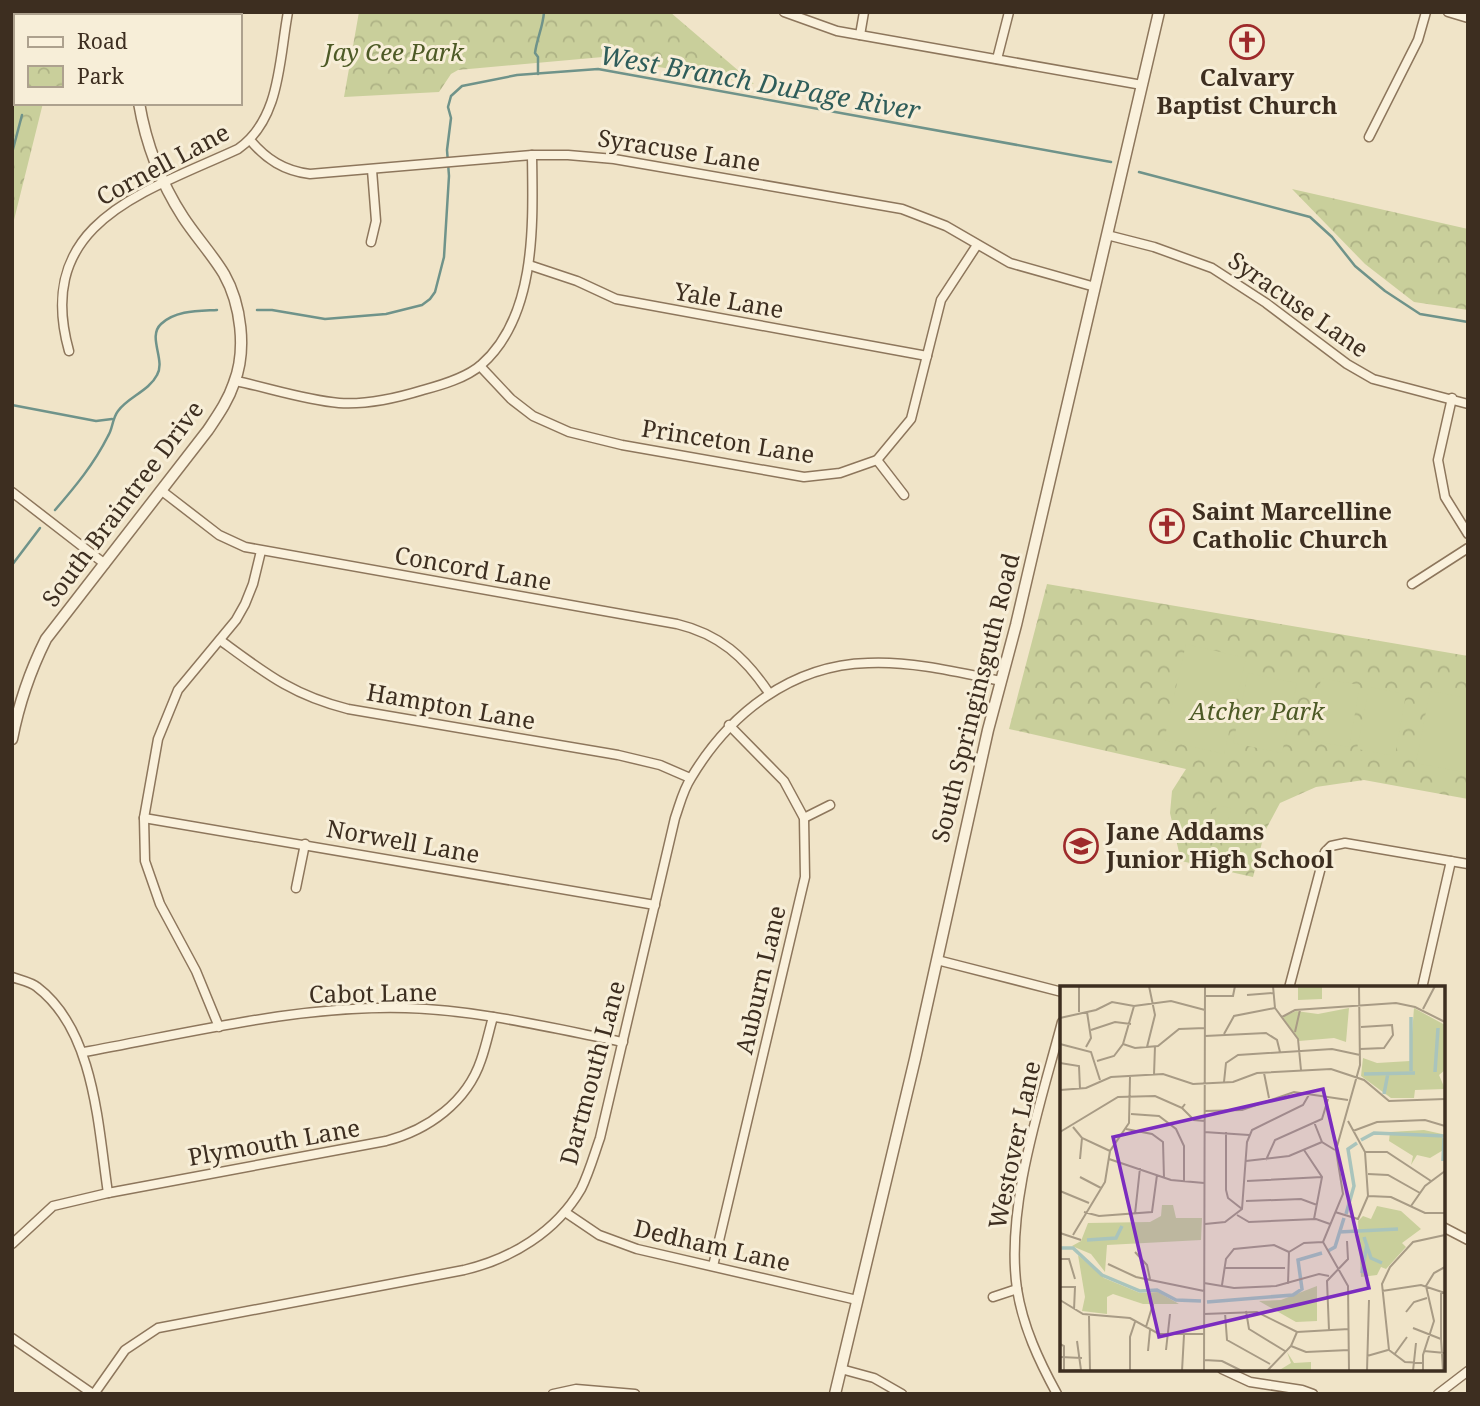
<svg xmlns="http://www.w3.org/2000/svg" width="1480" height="1406" font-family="'Noto Serif',serif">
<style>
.park{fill:url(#park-crowns)}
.garden{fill:#c9cf9b}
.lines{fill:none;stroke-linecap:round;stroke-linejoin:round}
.stream{stroke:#6f938a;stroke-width:2.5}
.minor-casing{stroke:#8d765c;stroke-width:11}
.tertiary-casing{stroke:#8d765c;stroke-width:13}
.minor{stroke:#faf1dc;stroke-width:8}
.tertiary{stroke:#faf1dc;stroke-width:10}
.labels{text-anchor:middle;stroke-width:6;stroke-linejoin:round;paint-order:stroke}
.park-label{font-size:24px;font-style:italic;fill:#4d5a26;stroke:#f7eed8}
.poi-label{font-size:24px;font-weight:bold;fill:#3d2e20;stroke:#f7eed8;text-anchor:start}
.street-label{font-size:24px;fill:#3d2e20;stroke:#f7eed8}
.water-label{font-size:26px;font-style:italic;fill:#2f5d5a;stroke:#f7eed8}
.inset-river{fill:none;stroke:#a9c4bc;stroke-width:3.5}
.inset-road{fill:none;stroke:#a89b85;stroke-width:2}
.view{fill:#7b2cbf;fill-opacity:0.15;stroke:#7b2cbf;stroke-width:3.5}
.inset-edge{fill:none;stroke:#3d2e20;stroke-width:3.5}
</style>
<defs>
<pattern id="park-crowns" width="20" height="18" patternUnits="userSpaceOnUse" patternTransform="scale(1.75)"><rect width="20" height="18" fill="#c9cf9b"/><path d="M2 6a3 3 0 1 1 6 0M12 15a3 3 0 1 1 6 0" fill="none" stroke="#aeb285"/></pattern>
</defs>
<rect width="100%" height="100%" fill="#f0e4c8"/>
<g class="park">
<polygon points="359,12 670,12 754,84 603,57 458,70 451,74 439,92 344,97"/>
<polygon points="16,97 16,103 43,103 12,228 12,98"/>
<polygon points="1292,189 1468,229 1468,310 1414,302 1365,264"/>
<polygon points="1047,584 1468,656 1468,799 1364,780 1316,787 1280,803 1265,831 1253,877 1181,861 1170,813 1172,791 1186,769 1009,729"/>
</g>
<g class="garden">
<polygon points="1186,644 1246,658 1224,754 1164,740"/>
<polygon points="1248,673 1297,683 1282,753 1233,743"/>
<polygon points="1321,678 1360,685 1349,747 1311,741"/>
<polygon points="1369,687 1406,694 1395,756 1357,749"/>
<polygon points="1430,691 1468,698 1468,773 1416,763"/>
<polygon points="1199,800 1213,803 1206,834 1191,831"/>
<polygon points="1217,805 1231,808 1224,838 1210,835"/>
</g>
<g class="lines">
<g class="stream">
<path d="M538 74V57L535 53C537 38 543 27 544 12"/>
<polyline points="12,153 22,115"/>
<polyline points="1139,172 1310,217 1332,237 1355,266 1385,291 1420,314 1468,322"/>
<polyline points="257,310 272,310 325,319 386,314 422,305 430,299 435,292 444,257 449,176 447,150 451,118 448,107 451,96 462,86 517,75 598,69 1111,162"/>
<polyline points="12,405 96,421 112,419"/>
<path d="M55 510C75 487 94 464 108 436 113 428 112 419 118 411 128 397 149 391 157 375 166 360 147 337 161 324 176 310 199 311 217 310"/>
<polyline points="12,565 40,528"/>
</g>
<g class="minor-casing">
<g id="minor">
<polyline points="784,12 837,31 1142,85"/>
<polyline points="1448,12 1468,18"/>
<polyline points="860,35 864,12"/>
<polyline points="997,59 1009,12"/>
<polyline points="1369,137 1418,40 1426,12"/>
<path d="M250 140C266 159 284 171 310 174L532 155H568L614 159 902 209 946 226 1010 263 1095 287"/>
<polyline points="1107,235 1154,247 1212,268 1266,303 1347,364 1373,379 1468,404"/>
<polyline points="371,242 376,221 372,170"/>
<polyline points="529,265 577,281 616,299 927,356"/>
<path d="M69 351C33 222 145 192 238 149 281 119 279 59 288 12"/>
<polyline points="480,366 511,399 533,416 569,432 622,445 804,477 840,473 877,460 911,419 941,300 977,245"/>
<path d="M236 381C269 388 305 400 339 403 367 405 397 398 423 390 442 385 466 378 481 365 537 316 533 223 532 155"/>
<polyline points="1452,398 1438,460 1445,497 1468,534"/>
<polyline points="877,460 904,495"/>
<path d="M162 491 219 535 245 547 677 624C719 634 745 657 769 693"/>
<polyline points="12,492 105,564"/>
<polyline points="1412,584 1468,548"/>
<path d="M220 640C265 673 292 695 348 709L618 755 660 765 690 778"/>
<polyline points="144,818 655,905"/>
<polyline points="804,818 830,805"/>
<polyline points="296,888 305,844"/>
<polyline points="937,960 1062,992"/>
<path d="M12 977C20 980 31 982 37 987 95 1031 98 1127 108 1193"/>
<polyline points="1289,988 1325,852 1331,846 1345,843 1468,864"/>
<polyline points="1422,988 1451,861"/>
<polyline points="219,1027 196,971 160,904 145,861 144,818 158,739 178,690 236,620 245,604 253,584 261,551"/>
<path d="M84 1052C189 1033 299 1005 406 1008 479 1010 551 1028 623 1042"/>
<polyline points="565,1212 599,1235 637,1249 857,1300"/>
<polyline points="1443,1227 1468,1240"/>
<path d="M12 1244 53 1206 108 1193 386 1141C428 1130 467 1102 481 1060 486 1046 489 1031 493 1017"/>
<polyline points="713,1266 805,877 804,818 784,781 729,725"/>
<polyline points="993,1297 1017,1289"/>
<polyline points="12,1338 93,1394"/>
<polyline points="841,1369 874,1378 902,1394"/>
<polyline points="1222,1369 1250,1382 1302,1390 1313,1394"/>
<path d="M94 1394 125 1350 158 1328 464 1270C511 1259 556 1232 581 1189 589 1173 594 1155 600 1138L675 818C680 804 683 790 691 778 729 714 791 665 868 663 912 661 957 672 1001 681"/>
<polyline points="553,1394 576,1389 635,1394"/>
<path d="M1057 1394C1039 1361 1023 1327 1017 1289 1005 1207 1041 1102 1062 1022"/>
<polyline points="1438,1394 1468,1371"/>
</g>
</g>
<g class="tertiary-casing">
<g id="tertiary">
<polyline points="136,16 136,12"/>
<path d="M12 739C19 703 30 671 46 639L208 430C218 415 228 401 234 383 247 350 241 304 224 274 212 254 196 237 183 217 161 183 146 144 139 103"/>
<polyline points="835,1394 915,1059 988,730 1016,625 1159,12"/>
</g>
</g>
<use href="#minor" class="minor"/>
<use href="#tertiary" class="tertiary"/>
</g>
<defs>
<g id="church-ring" transform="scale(1.75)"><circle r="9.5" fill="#f7eed8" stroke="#9e2a2b" stroke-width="1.5"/><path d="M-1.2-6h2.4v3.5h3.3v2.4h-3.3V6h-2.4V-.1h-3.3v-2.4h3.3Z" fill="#9e2a2b"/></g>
<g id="school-ring" transform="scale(1.75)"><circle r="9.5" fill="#f7eed8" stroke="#9e2a2b" stroke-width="1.5"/><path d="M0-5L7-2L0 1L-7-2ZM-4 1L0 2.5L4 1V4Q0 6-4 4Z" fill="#9e2a2b"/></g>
</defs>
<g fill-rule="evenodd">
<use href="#church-ring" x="1247" y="42"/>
<use href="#church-ring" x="1167" y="526"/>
<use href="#school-ring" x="1081" y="846"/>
</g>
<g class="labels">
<g class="park-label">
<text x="394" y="61">Jay Cee Park</text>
<text x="1257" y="720">Atcher Park</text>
</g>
<g class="poi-label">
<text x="1247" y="86" text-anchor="middle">Calvary<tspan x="1247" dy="28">Baptist Church</tspan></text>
<text x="1192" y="520">Saint Marcelline<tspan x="1192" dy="28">Catholic Church</tspan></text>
<text x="1106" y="840">Jane Addams<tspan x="1106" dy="28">Junior High School</tspan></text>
</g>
<g class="street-label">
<text transform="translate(679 151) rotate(9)" y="8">Syracuse Lane</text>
<text transform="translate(163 165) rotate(-28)" y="8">Cornell Lane</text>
<text transform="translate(729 301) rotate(10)" y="8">Yale Lane</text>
<text transform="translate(1298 305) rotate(35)" y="8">Syracuse Lane</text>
<text transform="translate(728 442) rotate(9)" y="8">Princeton Lane</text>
<text transform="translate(123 504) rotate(-53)" y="8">South Braintree Drive</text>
<text transform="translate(473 569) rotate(10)" y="8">Concord Lane</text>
<text transform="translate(976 698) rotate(-76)" y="8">South Springinsguth Road</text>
<text transform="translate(451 707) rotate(10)" y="8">Hampton Lane</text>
<text transform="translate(403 842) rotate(10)" y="8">Norwell Lane</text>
<text transform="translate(761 980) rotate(-77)" y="8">Auburn Lane</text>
<text transform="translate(373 994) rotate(-1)" y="8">Cabot Lane</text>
<text transform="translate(593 1073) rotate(-75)" y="8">Dartmouth Lane</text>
<text transform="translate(274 1143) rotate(-10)" y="8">Plymouth Lane</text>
<text transform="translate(1015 1145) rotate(-78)" y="8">Westover Lane</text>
<text transform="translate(712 1246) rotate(13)" y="8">Dedham Lane</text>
</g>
<g class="water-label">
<text transform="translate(760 83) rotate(10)" y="9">West Branch DuPage River</text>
</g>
</g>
<g transform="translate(1060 986)">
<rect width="385" height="385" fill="#f0e4c8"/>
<path d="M262 0V13L238 14V1Z" fill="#c9cf9b"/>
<path d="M289 22 286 56 274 52 239 55 223 31 236 25 258 28ZM354 22 385 39V84L379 89 385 103 355 104 354 112H331L301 90 303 72 317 77 350 75ZM364 144 382 148 385 163 370 172 357 169 351 179 353 170 329 155 330 146ZM102 219H113L116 232H142L141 254 47 259 45 286 31 268 12 260 21 255 28 237 90 236 101 230ZM317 220 341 225 361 243 342 257 346 261 326 283 321 281 317 289 301 291 298 235 303 230 311 233ZM18 269 44 292 80 307 98 306 119 318H83L53 308 47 311V328L22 325 25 311ZM257 300V335L236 336 199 315 221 314ZM227 366 234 377 251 376V385H218L231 377Z" fill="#c9cf9b"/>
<path class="inset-river" d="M351 85V31M375 86 378 42M304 88 355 87M324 108 328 87M301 154 314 147 385 150M383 175 384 152M286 228 294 200 288 163 297 157M279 246 338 243M304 251 311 272 322 277M27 254 56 252 62 240M0 262H13L42 289 80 305 97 304 116 314 141 315M268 265 275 261 284 232M302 287 307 258M147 316 233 309 242 303 238 274 262 267"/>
<path class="inset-road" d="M19 0V26M213 0 215 22 238 53 241 84M187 9 213 7M145 10H173L175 0M363 23 375 0M222 31 235 24 336 17 355 21 385 36M0 32 36 24 52 16 74 20 111 15 145 24M31 44 55 36 71 38M235 46 240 24M164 48 174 30 215 22M145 50 206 47 217 54 220 66M0 58 31 66 40 94M63 58 75 62 98 60 119 43 145 42M26 61 31 52 27 26M87 61 95 29 89 0M300 63 324 62 333 49 332 39 301 41M37 75 54 70 63 58 74 20M0 77 19 80 20 103M204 87 209 112M94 89 95 60M164 96 166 77 178 69 272 63 300 69M0 104 26 102 51 91 103 88 133 98 173 96 197 87 271 83 304 94 329 115 385 113M122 122 134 134 145 135M145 125 182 124 234 106 288 114M71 128 99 130 116 143 124 160V196M254 136 262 156 275 164M13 141 22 152 50 165M66 143 92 148 103 156 104 192M293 145 317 136 365 134 385 140M0 146 58 111 95 110 122 122 125 118M144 146 189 149M166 146V204L168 212 182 223M244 164 262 191 254 233M305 166H327L371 195M20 173 22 152M49 173 111 194 144 197M206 174 215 154 262 133 268 113M186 175 229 170 262 156M308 188 328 189 360 207M20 191 41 202M187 195 262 191M0 205 29 217M308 210 331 211 365 227H385M186 215 241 213 257 219M351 220 365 200 385 185M24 226 39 230 92 226 97 189M275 226 298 233 308 210 305 166 288 135M75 228 80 182M177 229 189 236 256 233 270 238M145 238 165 236 182 223 187 156 192 144 243 119 250 107M0 247 21 254M13 249 45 196 50 165 69 137 70 90M75 266 87 279 90 293M0 273H9L15 293M48 278 76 291 144 305M165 282H225M144 297 174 302 216 300 259 288 269 290M228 298 229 266 244 257 263 256M162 299 166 273 174 263 214 259 229 266M0 301H15L14 324M322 305 361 299 385 307M0 314 23 328 70 332 99 348H144M186 325 189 343 225 365M346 326 354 316 367 312M165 327 167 354 210 378M144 328 197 326 237 346 289 343M29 330 30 385M86 341 93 318M353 342 381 353M269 344 267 295 288 273 287 255M381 353V305M381 353 383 385M0 358 4 360V385M231 360 246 366 289 364M106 364 110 328M88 365 90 344M364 365 385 367M334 369 347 351M307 370 328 364M0 371 22 372M144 374 162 375 182 385M363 377 345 376 329 364 322 298 330 281 353 256 385 249M0 385 21 384 17 355M70 385V351L75 336M122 385 124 349M144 385 145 0M207 385 231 360 237 346M289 385 288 300 263 256 283 208 276 164 300 79 299 0M307 385 309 314M353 385 356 357M363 385V369L374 335 366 300 374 287 385 281"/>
<path class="view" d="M263 103 309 302 99 351 53 151Z"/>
<rect width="385" height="385" class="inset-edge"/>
</g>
<rect width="1480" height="1406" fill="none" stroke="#3d2e20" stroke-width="28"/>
<rect x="14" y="14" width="228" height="91" fill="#f7eed8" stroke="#ada18e" stroke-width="2"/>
<rect x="28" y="37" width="35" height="10" fill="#faf1dc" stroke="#ada18e" stroke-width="2"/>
<text x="77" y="49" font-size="21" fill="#3d2e20">Road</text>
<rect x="28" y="66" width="35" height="21" fill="url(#park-crowns)" stroke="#ada18e" stroke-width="2"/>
<text x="77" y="84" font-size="21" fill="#3d2e20">Park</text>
</svg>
